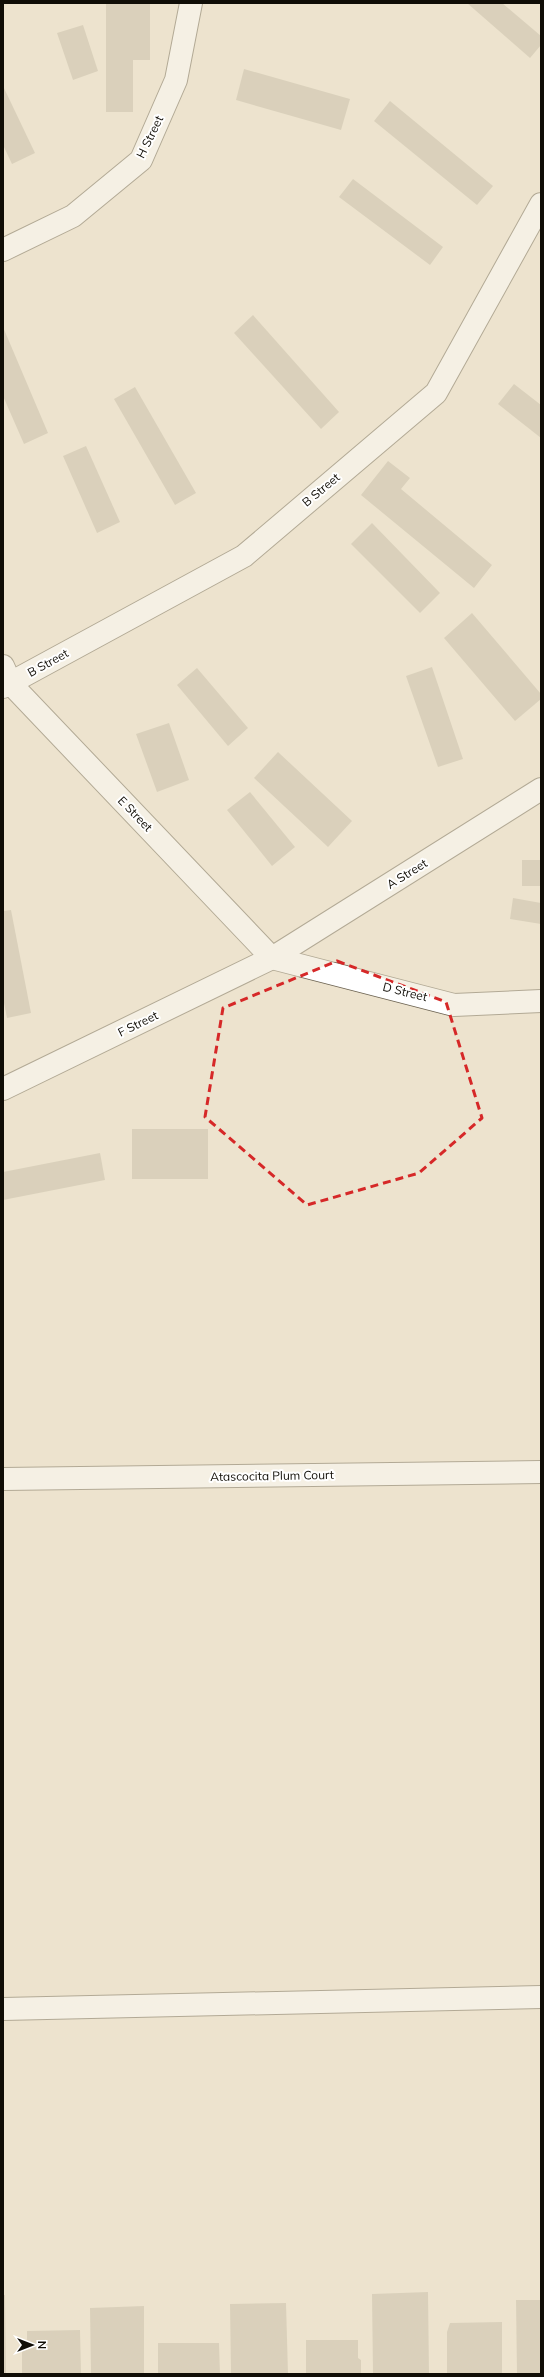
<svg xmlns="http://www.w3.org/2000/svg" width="544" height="2377" font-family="Mulish,sans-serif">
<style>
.building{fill:#c3b9a5}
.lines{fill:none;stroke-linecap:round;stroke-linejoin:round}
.minor-casing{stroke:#6c6351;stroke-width:24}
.minor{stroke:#fff;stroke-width:22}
.marked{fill:none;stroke:#d62828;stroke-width:3;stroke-dasharray:8 5;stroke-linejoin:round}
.labels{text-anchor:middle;stroke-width:4;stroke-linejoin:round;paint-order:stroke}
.street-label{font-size:12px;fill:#100d06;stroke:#fff}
</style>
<rect width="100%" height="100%" fill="#ede3ce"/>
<g class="building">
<polygon points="106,3 150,3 150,60 133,60 133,112 106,112"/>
<polygon points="467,3 502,3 541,36 541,45 530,58"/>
<polygon points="83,25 98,71 73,80 57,33"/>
<polygon points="244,69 350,99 341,130 236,100"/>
<polygon points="3,86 35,153 12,164 3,145"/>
<polygon points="390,101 493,186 477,205 374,121"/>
<polygon points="353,179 443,247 430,265 339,197"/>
<polygon points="253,315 339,412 321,429 234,333"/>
<polygon points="3,327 48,433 24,444 3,396"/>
<polygon points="514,384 541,405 541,438 498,404"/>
<polygon points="135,387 196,493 175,505 114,399"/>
<polygon points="86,446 120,522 97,533 63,456"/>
<polygon points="388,461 410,478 401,489 492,565 474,588 361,495"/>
<polygon points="372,523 440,593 420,613 351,544"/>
<polygon points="472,613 541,694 541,699 515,721 444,638"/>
<polygon points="432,667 463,759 438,767 406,676"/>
<polygon points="197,668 248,728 228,746 177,685"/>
<polygon points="169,723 189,780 157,792 136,734"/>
<polygon points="278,752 352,821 328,847 254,778"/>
<polygon points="250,792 295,847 272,866 227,810"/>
<rect x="522" y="860" width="19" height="26"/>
<polygon points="513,898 541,903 541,924 510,919"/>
<polygon points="11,910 31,1013 7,1018 3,998 3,911"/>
<rect x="132" y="1129" width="76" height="50"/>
<polygon points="100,1153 105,1180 3,1200 3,1172"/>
<polygon points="428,2292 429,2374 373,2374 372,2294"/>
<polygon points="3,2295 5,2295 6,2374 3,2374"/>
<polygon points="516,2300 541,2300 541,2374 517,2374"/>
<polygon points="286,2303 288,2374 231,2374 230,2304"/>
<polygon points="144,2306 144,2374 91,2374 90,2308"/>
<polygon points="502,2322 502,2374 447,2374 447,2332 450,2323"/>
<polygon points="80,2330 81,2374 22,2374 22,2340 27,2340 27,2331"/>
<polygon points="306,2340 358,2340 358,2358 361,2360 361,2374 306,2374"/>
<polygon points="158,2343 219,2343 220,2374 158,2374"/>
</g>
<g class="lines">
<g class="minor-casing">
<g id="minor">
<polyline points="3,250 73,216 141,160 176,80 191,3"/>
<polyline points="3,666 11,684 272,958"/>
<polyline points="3,687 244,556 436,393 541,204"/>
<polyline points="272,958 454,1005 541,1001"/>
<polyline points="3,1089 272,958 541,789"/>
<polyline points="3,1479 541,1472"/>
<polyline points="3,2009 541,1997"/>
</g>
</g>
<use href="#minor" class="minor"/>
</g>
<path d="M0 0H544V2377H0ZM337 961 446 1002 482 1118 419 1173 307 1205 205 1117 223 1008Z" fill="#ede3ce" fill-opacity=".55" fill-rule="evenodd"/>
<path class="marked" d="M337 961 446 1002 482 1118 419 1173 307 1205 205 1117 223 1008Z"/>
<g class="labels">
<g class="street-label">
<text transform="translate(150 137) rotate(-64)" y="4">H Street</text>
<text transform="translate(321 490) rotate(-40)" y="4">B Street</text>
<text transform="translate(48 663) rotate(-29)" y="4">B Street</text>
<text transform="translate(135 814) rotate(46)" y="4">E Street</text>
<text transform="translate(407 874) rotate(-32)" y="4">A Street</text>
<text transform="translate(405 992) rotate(14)" y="4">D Street</text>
<text transform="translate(138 1024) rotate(-26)" y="4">F Street</text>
<text transform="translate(272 1476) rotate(-1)" y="4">Atascocita Plum Court</text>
</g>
</g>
<rect width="544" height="2377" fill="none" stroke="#100d06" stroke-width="8"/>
<g transform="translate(32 2345) rotate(90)" stroke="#ffffff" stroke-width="3" paint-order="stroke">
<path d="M0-3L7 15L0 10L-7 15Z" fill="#100d06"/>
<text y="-6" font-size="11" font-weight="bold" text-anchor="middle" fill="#100d06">N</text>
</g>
</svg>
